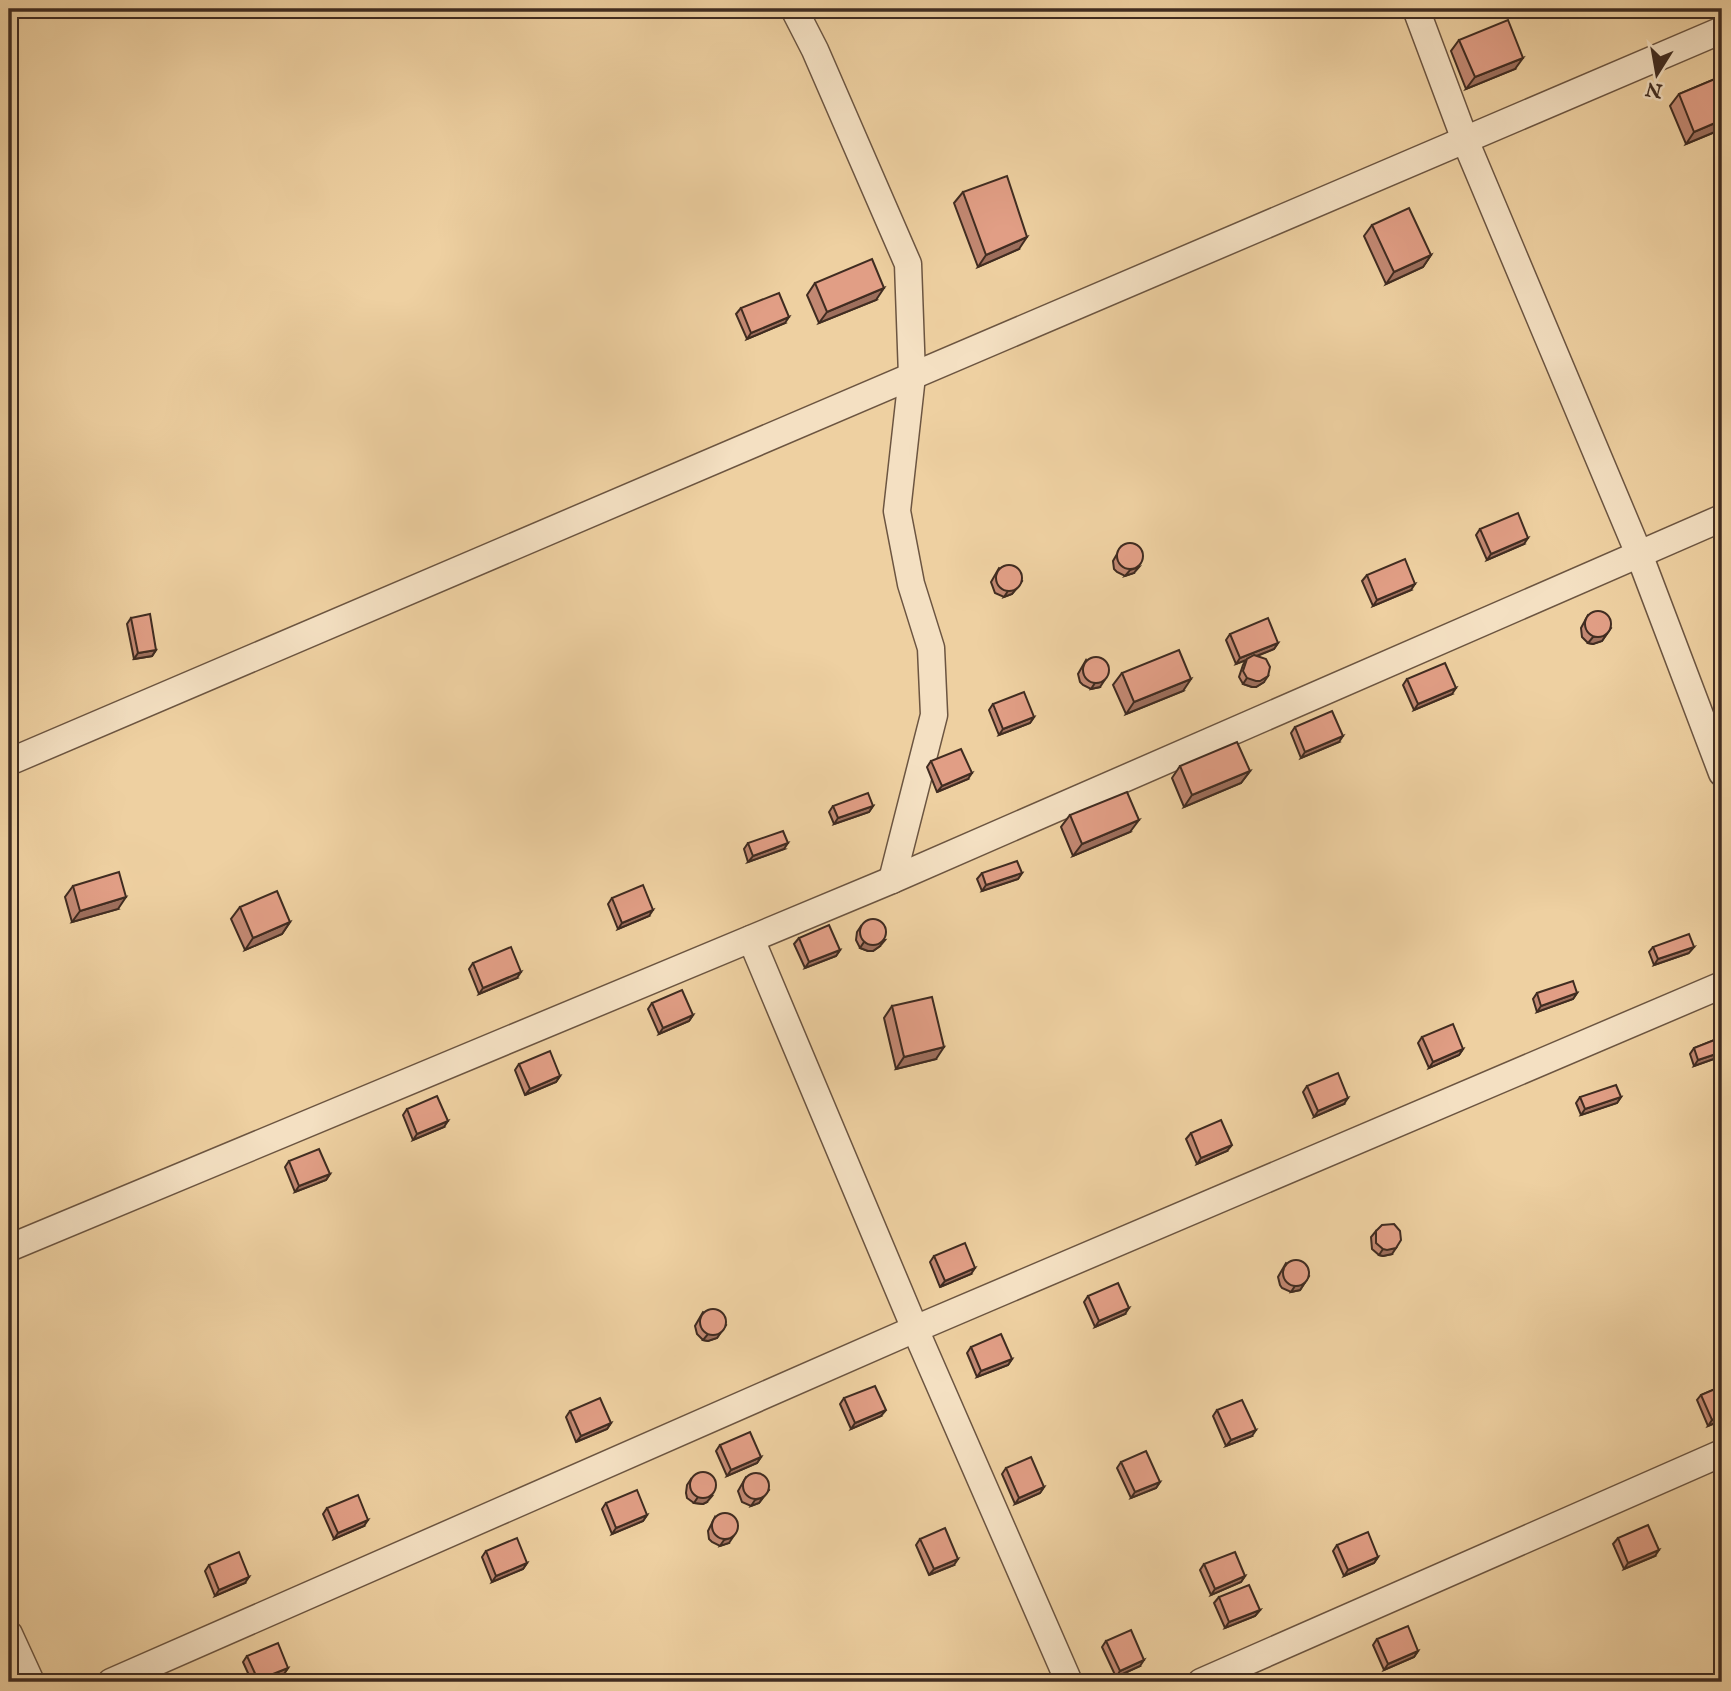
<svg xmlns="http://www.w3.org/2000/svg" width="1731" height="1691" font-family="'IM FELL English',serif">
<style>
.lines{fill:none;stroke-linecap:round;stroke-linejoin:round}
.minor-casing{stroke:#6c5541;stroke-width:29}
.minor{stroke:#f4e0c2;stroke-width:26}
.wall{fill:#c28872;stroke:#402c21;stroke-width:2}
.shaded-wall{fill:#9e6f5d;stroke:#402c21;stroke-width:2}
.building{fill:#e19e85;stroke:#402c21;stroke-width:2}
</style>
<rect width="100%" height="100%" fill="#eed0a1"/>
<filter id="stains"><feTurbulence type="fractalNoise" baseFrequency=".00286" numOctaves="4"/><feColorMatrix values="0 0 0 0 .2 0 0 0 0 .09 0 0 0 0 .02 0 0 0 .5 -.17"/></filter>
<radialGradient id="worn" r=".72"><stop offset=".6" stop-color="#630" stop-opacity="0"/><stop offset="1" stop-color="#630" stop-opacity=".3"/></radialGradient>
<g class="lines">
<g class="minor-casing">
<g id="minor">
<polyline points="794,9 815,50 908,264 912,376 897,511 911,584 931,648 934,715 892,880"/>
<polyline points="1416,9 1465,140 1639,554 1722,773"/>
<polyline points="9,762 1722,30"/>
<polyline points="751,939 915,1329 1069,1682"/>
<polyline points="9,1248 892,880 1722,518"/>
<polyline points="9,1634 31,1682"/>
<polyline points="111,1682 915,1329 1722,985"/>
<polyline points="1201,1682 1722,1453"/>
</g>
</g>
<use href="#minor" class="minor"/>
</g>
<g class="wall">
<polygon points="1459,40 1515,69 1466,89 1451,51"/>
<polygon points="1722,76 1722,129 1686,144 1670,106 1679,94"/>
<polygon points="963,192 1019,249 978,267 954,203"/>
<polygon points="1372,225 1431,255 1423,267 1386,284 1364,236"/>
<polygon points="815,283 876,300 819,323 807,295"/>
<polygon points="741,308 785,323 747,339 736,314"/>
<polygon points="1480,529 1524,544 1487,560 1476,535"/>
<polygon points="1722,542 1722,566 1715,549 1719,543"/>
<polygon points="1121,547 1134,573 1125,576 1117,572 1114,569 1113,561"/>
<polygon points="999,568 1022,581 1012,594 1004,597 995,593 991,582"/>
<polygon points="1367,575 1411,590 1373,606 1362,581"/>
<polygon points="1588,615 1611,628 1602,641 1593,644 1588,643 1582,637 1581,628"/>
<polygon points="131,618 156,650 152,656 134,659 127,624"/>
<polygon points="1230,634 1278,643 1274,649 1257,656 1264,682 1256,687 1252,687 1243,684 1239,677 1243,665 1246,660 1236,664 1226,640"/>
<polygon points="1086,660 1100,687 1091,689 1083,685 1080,682 1078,674"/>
<polygon points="1122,673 1183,691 1126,714 1113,685"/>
<polygon points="1407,679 1452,694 1414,710 1403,685"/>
<polygon points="993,704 1034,717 1030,723 999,735 989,710"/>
<polygon points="1295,727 1339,742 1301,758 1291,733"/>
<polygon points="931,761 968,779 937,792 927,767"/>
<polygon points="1180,766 1250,771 1241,783 1184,807 1172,778"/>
<polygon points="833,806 873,806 869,812 834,824 829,812"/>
<polygon points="1070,815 1130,832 1073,856 1061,827"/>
<polygon points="748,843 784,849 748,862 744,849"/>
<polygon points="982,873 1022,873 1018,879 982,891 977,879"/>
<polygon points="73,886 118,909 72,922 65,897"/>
<polygon points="612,898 649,916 618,929 608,904"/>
<polygon points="240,907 290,922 282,934 245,950 231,919"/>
<polygon points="861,926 880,946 873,951 868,951 860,948 856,940 857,932"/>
<polygon points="799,938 840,950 836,956 805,968 794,944"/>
<polygon points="1653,947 1689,953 1654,965 1649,952"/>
<polygon points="473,963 517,978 479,994 469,969"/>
<polygon points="1537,993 1577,993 1573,999 1537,1012 1533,999"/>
<polygon points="652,1003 693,1015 689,1021 659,1034 648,1009"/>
<polygon points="892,1006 936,1059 896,1069 884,1018"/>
<polygon points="1422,1037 1463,1049 1459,1055 1429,1068 1418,1043"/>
<polygon points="1722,1037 1722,1056 1694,1066 1690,1054 1694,1048"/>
<polygon points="519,1064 560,1076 556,1082 525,1095 515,1070"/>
<polygon points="1307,1086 1344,1104 1314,1117 1303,1092"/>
<polygon points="1580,1097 1621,1097 1617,1103 1581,1115 1576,1103"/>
<polygon points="407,1109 444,1127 413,1140 403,1115"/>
<polygon points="1191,1133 1227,1151 1197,1164 1186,1139"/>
<polygon points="289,1161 330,1174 326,1180 295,1192 285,1167"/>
<polygon points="1376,1231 1392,1254 1383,1256 1379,1255 1372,1249 1371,1237"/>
<polygon points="934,1256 971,1274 940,1287 930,1262"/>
<polygon points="1286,1263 1309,1276 1300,1290 1291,1292 1282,1288 1280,1285 1278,1277"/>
<polygon points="1088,1296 1125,1314 1095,1327 1084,1302"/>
<polygon points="703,1312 726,1325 717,1338 708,1341 703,1340 697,1334 695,1326"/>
<polygon points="971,1347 1012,1359 1008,1365 977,1377 967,1353"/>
<polygon points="1722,1386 1722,1420 1708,1426 1697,1400 1701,1395"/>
<polygon points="844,1398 881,1416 851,1429 840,1404"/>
<polygon points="1217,1410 1252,1436 1226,1446 1213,1416"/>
<polygon points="570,1411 611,1423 607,1429 576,1442 566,1417"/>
<polygon points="720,1445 761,1457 757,1463 727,1476 716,1451"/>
<polygon points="1121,1462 1160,1482 1156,1488 1131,1498 1117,1468"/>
<polygon points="1006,1468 1044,1487 1040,1493 1015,1504 1002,1474"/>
<polygon points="746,1477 769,1490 759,1503 751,1506 742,1502 738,1491"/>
<polygon points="691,1479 707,1502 703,1504 694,1503 687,1498 686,1493 687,1485"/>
<polygon points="606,1503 647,1515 643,1521 612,1534 602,1509"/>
<polygon points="327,1508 364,1526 334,1539 323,1514"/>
<polygon points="715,1517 729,1543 720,1546 712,1542 709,1539 708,1531"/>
<polygon points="1618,1538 1655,1556 1624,1569 1613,1544"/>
<polygon points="920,1539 954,1565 929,1575 916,1545"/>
<polygon points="1337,1545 1378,1557 1374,1563 1344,1576 1333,1551"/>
<polygon points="486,1551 527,1563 523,1569 492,1582 482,1557"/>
<polygon points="1204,1564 1245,1576 1241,1582 1211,1595 1200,1570"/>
<polygon points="209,1565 245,1583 215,1596 205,1571"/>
<polygon points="1219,1597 1260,1610 1255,1616 1225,1628 1214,1603"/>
<polygon points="1377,1639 1418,1651 1414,1657 1384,1670 1373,1645"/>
<polygon points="1106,1641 1140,1666 1116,1677 1102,1647"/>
<polygon points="247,1656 288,1668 284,1674 264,1682 252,1682 243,1662"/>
</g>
<g class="shaded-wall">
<polygon points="1523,58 1515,69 1466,89 1475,77"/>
<polygon points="1722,120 1722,129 1686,144 1694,132"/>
<polygon points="1027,237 1019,249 978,267 986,255"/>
<polygon points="1431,255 1423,267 1386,284 1394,272"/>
<polygon points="884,288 876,300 819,323 827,312"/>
<polygon points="789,317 785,323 747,339 751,333"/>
<polygon points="1528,538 1524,544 1487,560 1491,554"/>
<polygon points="1139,567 1134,573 1125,576 1130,570"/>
<polygon points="1415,584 1411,590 1373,606 1377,600"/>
<polygon points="1017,588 1012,594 1004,597 1008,591"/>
<polygon points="1606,635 1602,641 1593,644 1588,643 1593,637"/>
<polygon points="1278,643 1274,649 1236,664 1240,658"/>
<polygon points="156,650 152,656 134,659 138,653"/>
<polygon points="1268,676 1264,682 1256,687 1252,687 1243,684 1247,678"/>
<polygon points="1191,679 1183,691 1126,714 1134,702"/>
<polygon points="1104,681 1100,687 1091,689 1095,683"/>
<polygon points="1456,688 1452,694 1414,710 1418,704"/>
<polygon points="1034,717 1030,723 999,735 1003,729"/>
<polygon points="1343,736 1339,742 1301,758 1305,752"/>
<polygon points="1250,771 1241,783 1184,807 1192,795"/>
<polygon points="972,773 968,779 937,792 942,786"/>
<polygon points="873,806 869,812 834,824 838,818"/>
<polygon points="1139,820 1130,832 1073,856 1082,844"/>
<polygon points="788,843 784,849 748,862 753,856"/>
<polygon points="1022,873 1018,879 982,891 986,885"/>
<polygon points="126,897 118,909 72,922 80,911"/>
<polygon points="653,910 649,916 618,929 622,923"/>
<polygon points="290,922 282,934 245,950 253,938"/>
<polygon points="885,940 880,946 873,951 868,951 860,948 864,942"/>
<polygon points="1694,947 1689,953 1654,965 1658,959"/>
<polygon points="840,950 836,956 805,968 809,962"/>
<polygon points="521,972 517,978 479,994 483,988"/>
<polygon points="1577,993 1573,999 1537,1012 1541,1006"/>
<polygon points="693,1015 689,1021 659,1034 663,1028"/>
<polygon points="944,1047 936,1059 896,1069 904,1057"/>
<polygon points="1463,1049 1459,1055 1429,1068 1433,1062"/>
<polygon points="1722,1052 1722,1056 1694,1066 1698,1060"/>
<polygon points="560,1076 556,1082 525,1095 530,1089"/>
<polygon points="1621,1097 1617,1103 1581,1115 1585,1109"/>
<polygon points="1348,1098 1344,1104 1314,1117 1318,1111"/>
<polygon points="448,1121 444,1127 413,1140 417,1134"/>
<polygon points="1232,1145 1227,1151 1197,1164 1201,1158"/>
<polygon points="330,1174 326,1180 295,1192 299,1186"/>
<polygon points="1396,1248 1392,1254 1383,1256 1379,1255 1383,1249"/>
<polygon points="975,1268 971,1274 940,1287 945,1281"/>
<polygon points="1304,1284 1300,1290 1291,1292 1295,1286"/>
<polygon points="1129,1308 1125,1314 1095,1327 1099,1321"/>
<polygon points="721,1332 717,1338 708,1341 703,1340 708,1334"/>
<polygon points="1012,1359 1008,1365 977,1377 981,1371"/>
<polygon points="886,1410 881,1416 851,1429 855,1423"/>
<polygon points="1722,1416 1722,1420 1708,1426 1712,1420"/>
<polygon points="611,1423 607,1429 576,1442 581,1436"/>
<polygon points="1256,1430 1252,1436 1226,1446 1231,1440"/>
<polygon points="761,1457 757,1463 727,1476 731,1470"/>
<polygon points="1160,1482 1156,1488 1131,1498 1135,1492"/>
<polygon points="1044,1487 1040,1493 1015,1504 1019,1498"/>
<polygon points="712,1496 707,1502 703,1504 694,1503 698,1497"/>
<polygon points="763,1497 759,1503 751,1506 755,1500"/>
<polygon points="647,1515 643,1521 612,1534 616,1528"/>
<polygon points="368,1520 364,1526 334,1539 338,1533"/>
<polygon points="733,1537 729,1543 720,1546 724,1540"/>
<polygon points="1659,1550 1655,1556 1624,1569 1628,1563"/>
<polygon points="1378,1557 1374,1563 1344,1576 1348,1570"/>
<polygon points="958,1559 954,1565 929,1575 934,1569"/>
<polygon points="527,1563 523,1569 492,1582 496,1576"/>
<polygon points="1245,1576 1241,1582 1211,1595 1215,1589"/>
<polygon points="249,1577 245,1583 215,1596 219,1590"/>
<polygon points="1260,1610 1255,1616 1225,1628 1229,1622"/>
<polygon points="1418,1651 1414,1657 1384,1670 1388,1664"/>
<polygon points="1144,1660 1140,1666 1116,1677 1120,1671"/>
<polygon points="288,1668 284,1674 264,1682 257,1682 258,1680"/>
</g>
<g class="building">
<polygon points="1508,20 1523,58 1475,77 1459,40"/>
<polygon points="1722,76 1722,120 1694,132 1679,94"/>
<polygon points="1007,176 1027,237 986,255 963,192"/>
<polygon points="1409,208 1431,255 1394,272 1372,225"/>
<polygon points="872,259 884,288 827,312 815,283"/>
<polygon points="779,293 789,317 751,333 741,308"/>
<polygon points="1518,513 1528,538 1491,554 1480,529"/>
<circle cx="1130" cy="556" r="13"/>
<polygon points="1405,559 1415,584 1377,600 1367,575"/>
<circle cx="1009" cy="578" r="13"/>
<circle cx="1598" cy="624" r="13"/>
<polygon points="150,614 156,650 138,653 131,618"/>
<polygon points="1268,618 1278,643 1240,658 1230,634"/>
<polygon points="1179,650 1191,679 1134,702 1122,673"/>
<polygon points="1254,655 1266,659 1270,667 1268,676 1260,681 1256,681 1247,678 1243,671 1247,659"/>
<circle cx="1096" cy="670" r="13"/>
<polygon points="1445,663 1456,688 1418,704 1407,679"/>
<polygon points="1024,692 1034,717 1003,729 993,704"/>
<polygon points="1332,711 1343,736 1305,752 1295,727"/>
<polygon points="1237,742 1250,771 1192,795 1180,766"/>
<polygon points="961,749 972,773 942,786 931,761"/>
<polygon points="1127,792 1139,820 1082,844 1070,815"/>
<polygon points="868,793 873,806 838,818 833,806"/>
<polygon points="783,831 788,843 753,856 748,843"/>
<polygon points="1017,861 1022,873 986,885 982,873"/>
<polygon points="119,872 126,897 80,911 73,886"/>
<polygon points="643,885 653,910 622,923 612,898"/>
<polygon points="277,891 290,922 253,938 240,907"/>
<circle cx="873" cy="932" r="13"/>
<polygon points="829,925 840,950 809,962 799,938"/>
<polygon points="1689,934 1694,947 1658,959 1653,947"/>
<polygon points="511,947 521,972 483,988 473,963"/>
<polygon points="1573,981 1577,993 1541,1006 1537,993"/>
<polygon points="682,990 693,1015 663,1028 652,1003"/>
<polygon points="932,997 944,1047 904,1057 892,1006"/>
<polygon points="1453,1024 1463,1049 1433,1062 1422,1037"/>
<polygon points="1722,1037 1722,1052 1698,1060 1694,1048"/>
<polygon points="550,1051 560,1076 530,1089 519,1064"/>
<polygon points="1338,1073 1348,1098 1318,1111 1307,1086"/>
<polygon points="1616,1085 1621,1097 1585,1109 1580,1097"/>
<polygon points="437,1096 448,1121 417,1134 407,1109"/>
<polygon points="1221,1120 1232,1145 1201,1158 1191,1133"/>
<polygon points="319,1149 330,1174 299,1186 289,1161"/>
<polygon points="1394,1224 1400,1231 1401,1240 1396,1248 1387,1250 1383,1249 1376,1243 1376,1231 1382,1225"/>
<polygon points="965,1243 975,1268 945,1281 934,1256"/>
<circle cx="1296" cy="1273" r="13"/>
<polygon points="1118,1283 1129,1308 1099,1321 1088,1296"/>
<circle cx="713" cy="1322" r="13"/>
<polygon points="1001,1334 1012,1359 981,1371 971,1347"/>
<polygon points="875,1386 886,1410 855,1423 844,1398"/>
<polygon points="1722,1386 1722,1416 1712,1420 1701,1395"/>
<polygon points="600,1398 611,1423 581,1436 570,1411"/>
<polygon points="1242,1400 1256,1430 1231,1440 1217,1410"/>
<polygon points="750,1432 761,1457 731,1470 720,1445"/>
<polygon points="1146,1451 1160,1482 1135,1492 1121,1462"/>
<polygon points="1031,1457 1044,1487 1019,1498 1006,1468"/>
<circle cx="703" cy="1485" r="13"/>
<circle cx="756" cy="1486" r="13"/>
<polygon points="637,1490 647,1515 616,1528 606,1503"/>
<polygon points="358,1495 368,1520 338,1533 327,1508"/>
<circle cx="725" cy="1526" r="13"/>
<polygon points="1648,1525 1659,1550 1628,1563 1618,1538"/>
<polygon points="945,1528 958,1559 934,1569 920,1539"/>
<polygon points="1368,1532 1378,1557 1348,1570 1337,1545"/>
<polygon points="517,1538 527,1563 496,1576 486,1551"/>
<polygon points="239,1552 249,1577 219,1590 209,1565"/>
<polygon points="1235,1552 1245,1576 1215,1589 1204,1564"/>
<polygon points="1249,1585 1260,1610 1229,1622 1219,1597"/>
<polygon points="1408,1626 1418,1651 1388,1664 1377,1639"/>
<polygon points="1131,1630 1144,1660 1120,1671 1106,1641"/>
<polygon points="278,1643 288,1668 258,1680 247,1656"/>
<polygon points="1288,1678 1290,1682 1276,1682"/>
</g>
<rect width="1731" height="1691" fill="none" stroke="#eed0a1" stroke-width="35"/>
<rect x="10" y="10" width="1710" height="1670" fill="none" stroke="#402c21" stroke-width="3.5"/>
<rect x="18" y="18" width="1696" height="1656" fill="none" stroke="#402c21" stroke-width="2"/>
<g transform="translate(1657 74) rotate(191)" stroke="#f4e0c2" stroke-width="5" paint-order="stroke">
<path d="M0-5L12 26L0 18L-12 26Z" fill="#402c21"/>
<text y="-10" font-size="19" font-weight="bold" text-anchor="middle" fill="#402c21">N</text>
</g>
<rect width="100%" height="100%" filter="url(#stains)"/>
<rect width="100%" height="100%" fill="url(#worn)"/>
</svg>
